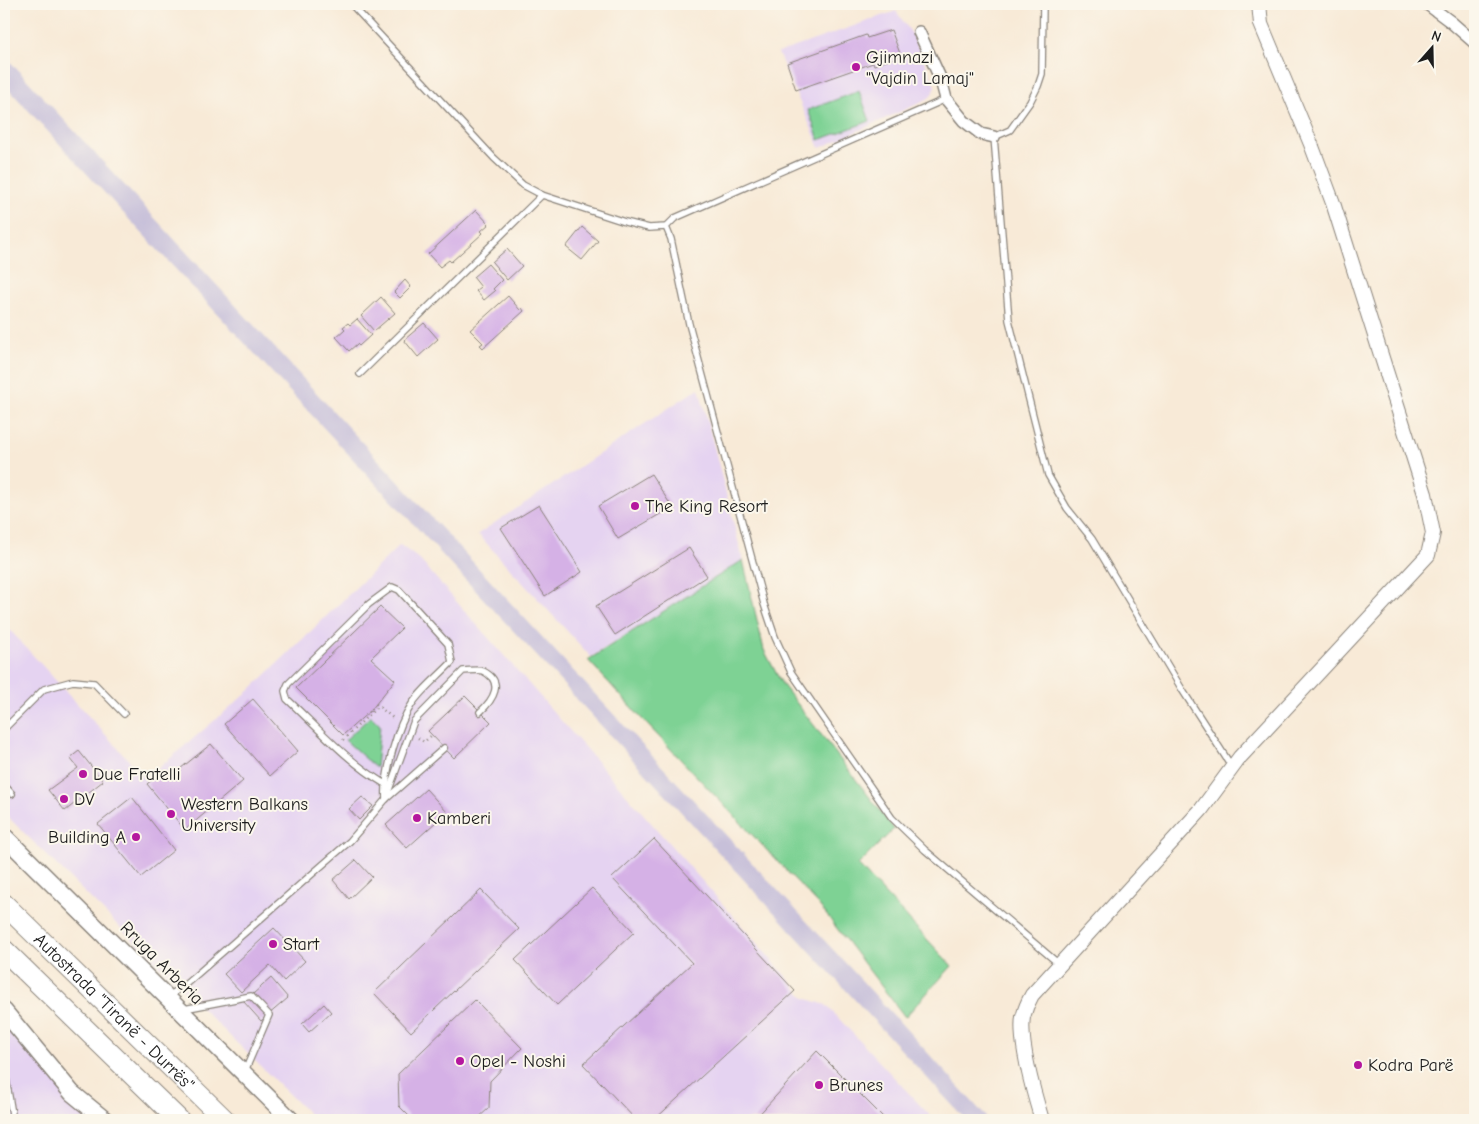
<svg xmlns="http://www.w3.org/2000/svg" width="1479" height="1124" font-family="'Comic Neue',sans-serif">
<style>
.built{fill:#e5d3f1}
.industrial{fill:#c7c0d9}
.green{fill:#7ed294;stroke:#4d7758}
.building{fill:#d5b1e6}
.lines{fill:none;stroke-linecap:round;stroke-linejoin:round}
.service-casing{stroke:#8a837a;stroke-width:8}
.minor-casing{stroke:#8a837a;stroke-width:14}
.tertiary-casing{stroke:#8a837a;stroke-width:16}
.secondary-casing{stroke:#8a837a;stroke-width:19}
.motorway-casing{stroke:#8a837a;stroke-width:22}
.path{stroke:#8a837a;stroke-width:2.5;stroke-dasharray:1 4;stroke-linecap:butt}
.service{stroke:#fff;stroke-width:5.5}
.minor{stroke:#fff;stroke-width:11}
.tertiary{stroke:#fff;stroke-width:14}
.secondary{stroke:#fff;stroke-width:16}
.motorway{stroke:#fff;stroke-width:20}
.poi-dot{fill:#b5179e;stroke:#fbf7ec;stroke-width:2}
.labels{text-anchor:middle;stroke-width:4;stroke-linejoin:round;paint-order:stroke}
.poi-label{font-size:18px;fill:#1c1c1c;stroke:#fbf7ec;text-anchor:start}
.street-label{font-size:18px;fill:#1c1c1c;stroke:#fbf7ec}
</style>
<rect width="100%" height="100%" fill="#fbf7ec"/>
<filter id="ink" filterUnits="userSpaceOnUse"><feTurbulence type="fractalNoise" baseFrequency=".02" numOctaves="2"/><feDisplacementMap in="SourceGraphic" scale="10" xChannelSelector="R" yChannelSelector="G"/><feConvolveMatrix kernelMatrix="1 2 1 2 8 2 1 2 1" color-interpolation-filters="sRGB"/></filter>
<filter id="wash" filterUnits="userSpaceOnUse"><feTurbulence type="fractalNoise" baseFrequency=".0096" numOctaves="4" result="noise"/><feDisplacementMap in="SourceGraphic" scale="20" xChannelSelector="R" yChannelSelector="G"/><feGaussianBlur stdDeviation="1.12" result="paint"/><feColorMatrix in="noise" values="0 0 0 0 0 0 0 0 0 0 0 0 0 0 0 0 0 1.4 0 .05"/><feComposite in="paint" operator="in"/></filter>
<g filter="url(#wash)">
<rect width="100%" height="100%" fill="#f8ead7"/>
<g class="built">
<polygon points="896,11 912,34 933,81 935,86 933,92 930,97 924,101 820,148 778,53"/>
<polygon points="699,388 743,560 591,657 478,534"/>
<polygon points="400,545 419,559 805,998 826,1005 934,1120 315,1120 4,813 4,631 8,628 146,779 249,691"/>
<polygon points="4,1011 104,1120 13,1120 4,1067"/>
</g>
<polygon class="industrial" points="4,55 642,745 865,984 989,1120 966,1120 559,680 126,216 4,84"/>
<g class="green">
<polygon points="859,91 870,121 819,140 808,110"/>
<polygon points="743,560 764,650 782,684 895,830 894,829 858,865 952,966 905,1017 819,905 643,720 588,660"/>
<polygon points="371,716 380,725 376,768 345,740"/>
</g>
<g id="blocks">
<g class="building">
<polygon points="891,30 901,56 874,65 873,63 796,90 787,63 866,35 867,38"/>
<polygon points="476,210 489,224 481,231 483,233 451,262 449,260 440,267 428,254"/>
<polygon points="582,227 598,241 582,260 566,247"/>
<polygon points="507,249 522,266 507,280 492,262"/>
<polygon points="488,264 502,280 493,289 495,291 484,300 476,291 481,287 473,277"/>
<polygon points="405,280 411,287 400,298 394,292"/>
<polygon points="508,296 520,310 522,308 524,311 483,348 480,345 483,343 470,330"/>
<polygon points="381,297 395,313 374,331 361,316"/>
<polygon points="357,319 371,335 359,346 357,344 349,351 336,337 345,329 343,327 348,323 350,325"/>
<polygon points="424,323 438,339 418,357 404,340"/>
<polygon points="651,474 672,507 618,539 598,506"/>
<polygon points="539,505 582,572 545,596 501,528"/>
<polygon points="689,548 707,576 615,635 596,606"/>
<polygon points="380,607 402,628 371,658 395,680 371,710 343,735 296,688"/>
<polygon points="465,696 491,722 454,758 428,731"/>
<polygon points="253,699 298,751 270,776 224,724"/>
<polygon points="211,744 243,781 185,830 147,784 164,770 170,777"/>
<polygon points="79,751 103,781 65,811 48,790 78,768 70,758"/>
<polygon points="426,789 447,812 407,848 386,825"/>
<polygon points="132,797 174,850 141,877 98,824"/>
<polygon points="362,797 373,806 359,820 349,809"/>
<polygon points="654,839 795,991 654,1120 636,1120 583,1064 692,963 612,878"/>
<polygon points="356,860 372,877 349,899 333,880"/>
<polygon points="592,888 634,932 557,1005 515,960"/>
<polygon points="481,890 519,929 411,1032 374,993"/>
<polygon points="274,928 305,961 284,981 270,965 241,992 224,974"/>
<polygon points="271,978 288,998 261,1021 244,1002"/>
<polygon points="475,1000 522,1048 490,1081 489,1108 476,1120 413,1120 399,1106 398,1074"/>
<polygon points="324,1004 331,1012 309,1032 302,1024"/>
<polygon points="817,1051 885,1119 884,1120 754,1120"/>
</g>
</g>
</g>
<g filter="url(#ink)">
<use href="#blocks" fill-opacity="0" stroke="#8a837a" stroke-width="1"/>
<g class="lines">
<g class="service-casing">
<g id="service">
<polyline points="351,4 494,158 523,185 542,195 625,222 649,228 666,227 675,218 946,99"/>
<polyline points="1043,4 1042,74 1038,86 1030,102 1010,130 994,137 1009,320 1048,475 1067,508 1092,539 1183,691 1232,767"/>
<polyline points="666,227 671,239 689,324 764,604 775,637 791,672 892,818 925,850 1059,964"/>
<polyline points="360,374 542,195"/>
<polyline points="4,729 44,689 73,681 94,683 124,714"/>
<path d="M385 784C348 762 318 728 287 699L285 691 288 684 369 604 392 587 399 590 448 644 452 662C440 675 422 689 412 704 397 726 384 773 386 799"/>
<polyline points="4,785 12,794"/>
<path d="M387 795 414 721 463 671C469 671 478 669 483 671 505 682 493 700 480 712"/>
<polyline points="168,997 187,983 350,841 386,799 444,748"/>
<polyline points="184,1009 251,996 269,1015 245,1071"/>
<polyline points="4,1067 13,1120"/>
</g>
</g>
<g class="minor-casing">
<g id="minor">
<polyline points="1427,4 1451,22 1475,43"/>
<polyline points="919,32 941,80 946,99 964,121 981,134 994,137"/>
</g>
</g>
<g class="tertiary-casing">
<path id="tertiary" d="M1042 1120C1034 1094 1019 1043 1023 1017 1025 1009 1028 1002 1032 995L1201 810 1240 757 1428 555 1433 533 1425 494 1333 203 1311 144 1261 24 1259 4"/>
</g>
<g class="secondary-casing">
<g id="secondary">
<polyline points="4,836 291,1120"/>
<polyline points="4,1011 72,1093 105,1120"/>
</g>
</g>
<g class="motorway-casing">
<g id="motorway">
<path id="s1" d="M4 904 225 1120"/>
<polyline points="4,950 179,1120"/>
</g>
</g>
<g class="path">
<polyline points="376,704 394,719"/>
<polyline points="418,738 424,742 432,735"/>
<polyline points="343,740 378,706"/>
</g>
<use href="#service" class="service"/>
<use href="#minor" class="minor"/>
<use href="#tertiary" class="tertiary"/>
<use href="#secondary" class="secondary"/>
<use href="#motorway" class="motorway"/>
</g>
</g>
<g class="poi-dot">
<circle cx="856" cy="67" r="5"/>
<circle cx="635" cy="506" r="5"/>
<circle cx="83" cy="774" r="5"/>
<circle cx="64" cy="799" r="5"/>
<circle cx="171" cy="814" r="5"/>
<circle cx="417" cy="818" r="5"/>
<circle cx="136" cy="837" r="5"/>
<circle cx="273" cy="944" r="5"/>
<circle cx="460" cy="1061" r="5"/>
<circle cx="1358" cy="1065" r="5"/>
<circle cx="819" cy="1085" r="5"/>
</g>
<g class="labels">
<g class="poi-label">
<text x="866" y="63">Gjimnazi<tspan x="866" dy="21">"Vajdin Lamaj"</tspan></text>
<text x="645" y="512">The King Resort</text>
<text x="93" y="780">Due Fratelli</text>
<text x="74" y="805">DV</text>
<text x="181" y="810">Western Balkans<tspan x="181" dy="21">University</tspan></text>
<text x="427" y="824">Kamberi</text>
<text x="126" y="843" text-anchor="end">Building A</text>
<text x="283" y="950">Start</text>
<text x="470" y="1067">Opel - Noshi</text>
<text x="1368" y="1071">Kodra Parë</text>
<text x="829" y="1091">Brunes</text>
</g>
<g class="street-label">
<text transform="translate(162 963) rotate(45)" y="6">Rruga Arberia</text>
<text dy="6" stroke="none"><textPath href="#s1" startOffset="154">Autostrada "Tiranë - Durrës"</textPath></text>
</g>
</g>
<rect width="1479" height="1124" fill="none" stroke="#fbf7ec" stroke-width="20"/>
<g transform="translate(1432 48) rotate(20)" stroke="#fbf7ec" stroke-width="4" paint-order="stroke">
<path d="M0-4L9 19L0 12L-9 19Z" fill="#1c1c1c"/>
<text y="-8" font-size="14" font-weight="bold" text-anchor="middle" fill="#1c1c1c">N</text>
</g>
</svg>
